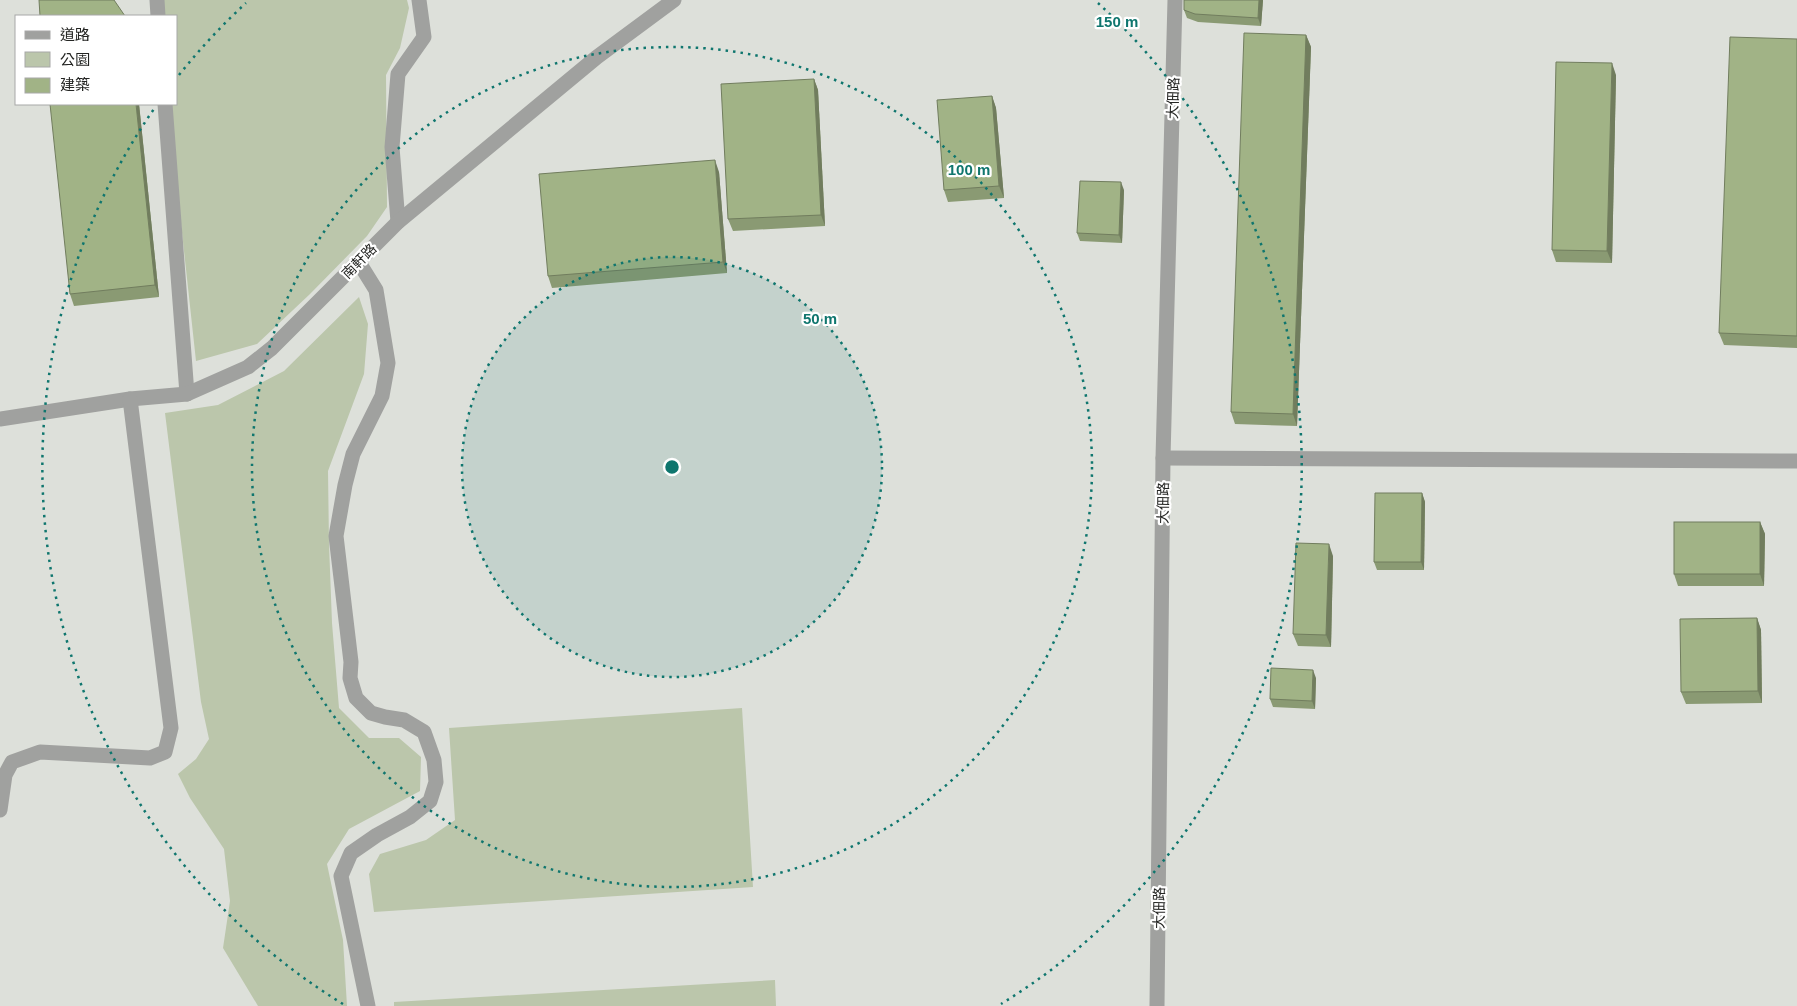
<svg xmlns="http://www.w3.org/2000/svg" width="1797" height="1006" font-family="Helvetica,'Noto Sans TC',sans-serif">
<style>
.green{fill:#bbc6ab}
.lines{fill:none;stroke-linecap:round;stroke-linejoin:round}
.minor{stroke:#a0a19f;stroke-width:15}
.wall{fill:#8a9a73}
.shaded-wall{fill:#717d5e}
.building{fill:#a1b386;stroke:#717d5e}
.ring{fill:none;stroke:#0f766e;stroke-width:2.5;stroke-dasharray:2.5 5}
.labels{text-anchor:middle;stroke-width:4.5;stroke-linejoin:round;paint-order:stroke}
.street-label{font-size:14px;fill:#242523;stroke:#fff}
.centre{fill:#0f766e;stroke:#fff;stroke-width:2.5}
.ring-label{font-size:15px;text-anchor:middle;font-weight:bold;fill:#0f766e;stroke:#fff;stroke-width:4.5;stroke-linejoin:round;paint-order:stroke}
</style>
<rect width="100%" height="100%" fill="#dde0da"/>
<g class="green">
<polygon points="158,0 407,0 409,8 400,48 386,75 387,207 367,236 310,294 257,344 196,361 168,104 176,104 176,16 158,16"/>
<polygon points="359,297 368,324 364,374 328,471 329,544 332,623 339,708 369,738 399,738 421,757 420,791 349,829 327,864 343,940 347,1006 258,1006 223,948 230,901 224,849 190,798 178,774 196,759 209,739 201,702 165,413 218,405 284,371"/>
<polygon points="742,708 753,887 374,912 369,874 380,854 426,840 455,820 449,728"/>
<polygon points="775,980 776,1006 394,1006 394,1002"/>
</g>
<g class="lines">
<g class="minor">
<polyline points="157,0 158,16"/>
<polyline points="165,104 187,394"/>
<polyline points="398,222 392,147 398,74 424,37 419,0"/>
<polyline points="358,261 376,290 388,363 382,396 353,454 345,485 336,536 351,662 350,678 356,698 371,713 385,717 404,720 424,732 434,760 436,782 430,801 410,817 377,835 351,853 341,876 368,1006"/>
<polyline points="0,419 130,399 187,394 248,367 272,348 398,222 597,57 674,0"/>
<polyline points="1163,458 1797,461"/>
<polyline points="0,810 5,775 12,762 40,752 150,758 165,752 171,728 130,399"/>
<polyline points="1157,1006 1163,458 1175,0"/>
</g>
</g>
<g class="wall">
<polygon points="1263,0 1261,26 1198,22 1187,18 1184,10"/>
<polygon points="1306,35 1311,47 1297,426 1235,424 1231,412"/>
<polygon points="1797,39 1797,348 1724,345 1719,333"/>
<polygon points="1616,75 1612,263 1556,262 1552,250"/>
<polygon points="814,79 818,90 825,226 733,231 728,219"/>
<polygon points="992,96 996,108 1004,198 948,202 944,190"/>
<polygon points="139,104 159,297 74,306 70,294"/>
<polygon points="719,172 727,273 552,288 548,276"/>
<polygon points="1124,190 1122,243 1080,241 1077,233"/>
<polygon points="1422,493 1425,502 1424,570 1377,570 1374,562"/>
<polygon points="1760,522 1765,534 1764,586 1678,586 1674,574"/>
<polygon points="1333,556 1331,647 1298,646 1293,634"/>
<polygon points="1757,618 1761,630 1762,703 1686,704 1681,692"/>
<polygon points="1316,678 1315,709 1273,707 1270,699"/>
</g>
<g class="shaded-wall">
<polygon points="1259,0 1263,0 1261,26 1258,18"/>
<polygon points="1306,35 1311,47 1297,426 1293,414"/>
<polygon points="1612,63 1616,75 1612,263 1607,251"/>
<polygon points="814,79 818,90 825,226 821,215"/>
<polygon points="992,96 996,108 1004,198 999,186"/>
<polygon points="136,104 139,104 159,297 155,285"/>
<polygon points="715,160 719,172 727,273 723,262"/>
<polygon points="1121,182 1124,190 1122,243 1119,235"/>
<polygon points="1422,493 1425,502 1424,570 1421,562"/>
<polygon points="1760,522 1765,534 1764,586 1760,574"/>
<polygon points="1329,544 1333,556 1331,647 1326,635"/>
<polygon points="1757,618 1761,630 1762,703 1758,691"/>
<polygon points="1313,670 1316,678 1315,709 1312,701"/>
</g>
<g class="building">
<polygon points="39,0 114,0 125,16 40,16"/>
<polygon points="1184,0 1259,0 1258,18 1195,14 1184,10"/>
<polygon points="1244,33 1306,35 1293,414 1231,412"/>
<polygon points="1730,37 1797,39 1797,336 1719,333"/>
<polygon points="1556,62 1612,63 1607,251 1552,250"/>
<polygon points="814,79 821,215 728,219 721,84"/>
<polygon points="992,96 999,186 944,190 937,100"/>
<polygon points="50,104 136,104 155,285 70,294"/>
<polygon points="715,160 723,262 548,276 539,174"/>
<polygon points="1080,181 1121,182 1119,235 1077,233"/>
<polygon points="1375,493 1422,493 1421,562 1374,562"/>
<rect x="1674" y="522" width="86" height="52"/>
<polygon points="1296,543 1329,544 1326,635 1293,634"/>
<polygon points="1757,618 1758,691 1681,692 1680,619"/>
<polygon points="1271,668 1313,670 1312,701 1270,699"/>
</g>
<circle cx="672" cy="467" r="210" fill="#0f766e" fill-opacity=".12"/>
<g class="ring">
<circle cx="672" cy="467" r="210"/>
<circle cx="672" cy="467" r="420"/>
<path d="M343 1004A630 630 0 0 1 156 106M179 75A630 630 0 0 1 246 3M1098 3A630 630 0 0 1 1001 1004"/>
</g>
<g class="labels">
<g class="street-label">
<text transform="translate(1173 98) rotate(-88)" y="5">大佃路</text>
<text transform="translate(359 261) rotate(-45)" y="5">南軒路</text>
<text transform="translate(1163 503) rotate(-89)" y="5">大佃路</text>
<text transform="translate(1159 908) rotate(-89)" y="5">大佃路</text>
</g>
</g>
<circle cx="672" cy="467" r="8" class="centre"/>
<g class="ring-label">
<text x="1117" y="27">150 m</text>
<text x="969" y="175">100 m</text>
<text x="820" y="324">50 m</text>
</g>
<rect x="15" y="15" width="162" height="90" fill="#ffffff" stroke="#a7a8a7"/>
<rect x="25" y="31" width="25" height="8" fill="#a0a19f" stroke="#a7a8a7"/>
<text x="60" y="40" font-size="15" fill="#242523">道路</text>
<rect x="25" y="52" width="25" height="15" fill="#bbc6ab" stroke="#a7a8a7"/>
<text x="60" y="65" font-size="15" fill="#242523">公園</text>
<rect x="25" y="78" width="25" height="15" fill="#a1b386" stroke="#a7a8a7"/>
<text x="60" y="90" font-size="15" fill="#242523">建築</text>
</svg>
